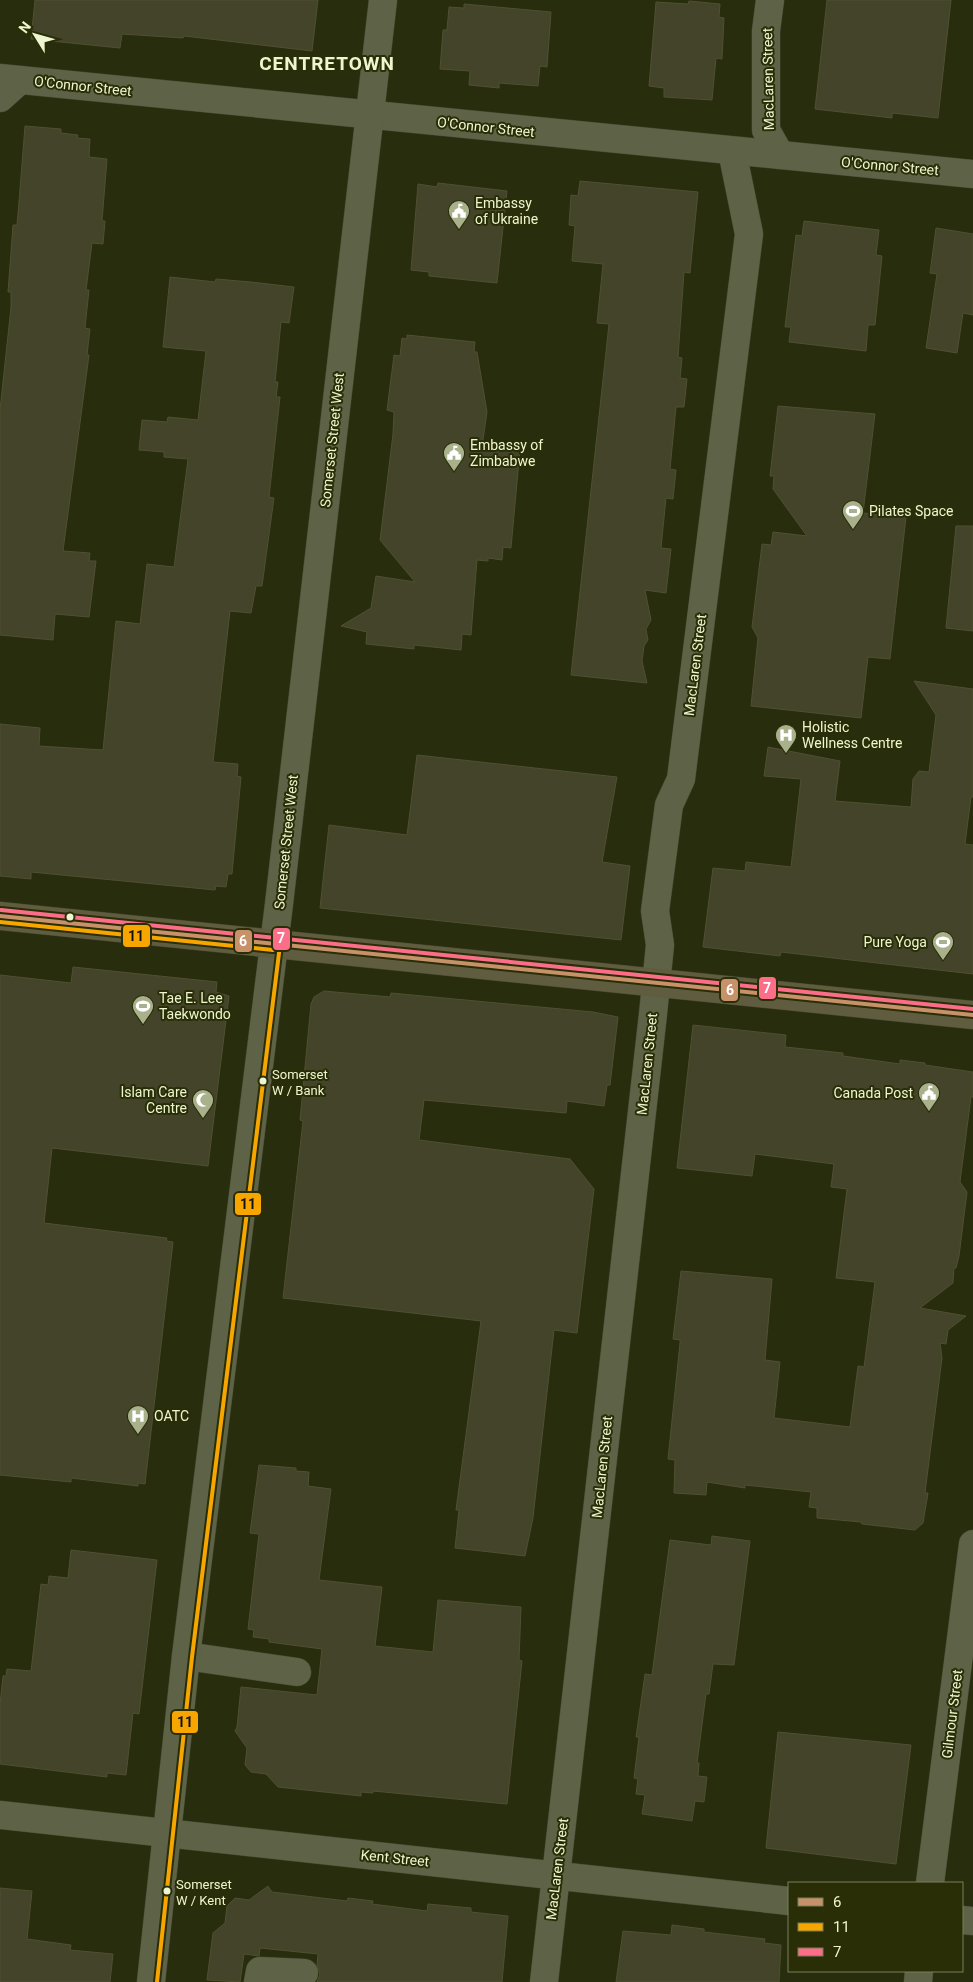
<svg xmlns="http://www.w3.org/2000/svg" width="973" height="1982" font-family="Roboto,sans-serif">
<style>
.building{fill:#434429;stroke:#505032}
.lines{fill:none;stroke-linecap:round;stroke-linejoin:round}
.minor-casing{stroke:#43472f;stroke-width:29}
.secondary-casing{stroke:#43472f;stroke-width:29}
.primary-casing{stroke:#43472f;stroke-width:29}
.minor{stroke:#5e6247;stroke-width:28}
.secondary{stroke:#5e6247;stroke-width:28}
.primary{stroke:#5f5c40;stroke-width:28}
.bus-1-casing{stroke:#292e07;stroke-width:8}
.bus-2-casing{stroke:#292e07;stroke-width:8}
.bus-3-casing{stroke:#292e07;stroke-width:8}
.bus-1{stroke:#c7916a;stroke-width:4}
.bus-2{stroke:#f7a600;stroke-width:4}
.bus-3{stroke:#fb6d88;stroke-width:4}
.bus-dot{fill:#eef6d1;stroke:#292e07;stroke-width:2}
.labels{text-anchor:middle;stroke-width:4;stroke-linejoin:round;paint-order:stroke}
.bus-label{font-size:13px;fill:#eef6d1;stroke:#292e07;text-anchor:start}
.street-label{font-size:14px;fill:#eef6d1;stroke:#292e07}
.poi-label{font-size:14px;fill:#eef6d1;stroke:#292e07;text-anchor:start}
.district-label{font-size:19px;font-weight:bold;letter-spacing:1px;fill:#eef6d1;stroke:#292e07}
.line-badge{stroke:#292e07;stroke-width:2}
.badge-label{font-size:14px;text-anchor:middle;font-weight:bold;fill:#fff}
.pale-badge-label{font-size:14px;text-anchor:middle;font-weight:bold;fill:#111}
</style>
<rect width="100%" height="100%" fill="#282d0d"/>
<g class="building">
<polygon points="35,0 318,0 312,51 184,36 183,38 122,34 120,48 31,39"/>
<polygon points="827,0 951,0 938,118 892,113 892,118 815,109"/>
<polygon points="689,1 720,4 719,17 724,18 722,59 716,58 712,100 664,97 664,88 649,86 656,2 688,4"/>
<polygon points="464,4 551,12 547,67 540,66 538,86 499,83 499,88 469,85 470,71 440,69 443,30 447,30 449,7 464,8"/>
<polygon points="25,126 61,129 61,133 78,135 77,138 90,139 89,157 107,159 102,221 105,221 103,244 92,243 86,290 89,290 85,328 90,329 87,355 89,355 63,551 90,553 89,561 96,561 89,617 55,614 53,640 0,635 0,410 11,307 11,292 8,292 13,225 17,225 19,202"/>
<polygon points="580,181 698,192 690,273 684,272 678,357 682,358 680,378 687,379 684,407 676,407 670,469 676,470 673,499 666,498 661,548 671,549 666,593 645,590 651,620 646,629 648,640 644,646 642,661 647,683 571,675 609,324 597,323 603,264 572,261 575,226 569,225 571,195 578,196"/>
<polygon points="438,183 507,191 497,283 429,276 429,272 411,270 418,184 437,187"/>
<polygon points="804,221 879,230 876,255 882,256 875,325 868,325 866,351 789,342 791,327 785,327 796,235 802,236"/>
<polygon points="936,228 973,234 973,315 963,313 957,353 926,348 937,274 930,273"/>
<polygon points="170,277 215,282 216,279 251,282 294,287 289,323 281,322 275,382 278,382 276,397 280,397 269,497 274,498 262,586 256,586 251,613 230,611 213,762 238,764 237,776 241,777 232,874 228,874 226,887 216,886 215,890 31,872 31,879 0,876 0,724 40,728 39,746 103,750 116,621 140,624 147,564 174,567 188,459 164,457 164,452 139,450 142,420 167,422 168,417 198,420 206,351 163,347"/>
<polygon points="407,335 475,342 474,352 477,352 487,412 482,447 520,450 511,548 503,547 502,560 488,558 488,561 477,560 471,635 462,634 461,650 414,645 414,649 366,644 367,632 341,626 371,608 376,576 415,582 380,540 393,434 394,412 387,410 394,355 400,356 402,338 407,339"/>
<polygon points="778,406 875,414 863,513 906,517 890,659 868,657 861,718 751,706 758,638 752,627 762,544 771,545 773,532 807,536 773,489 774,476 770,476"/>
<polygon points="956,526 973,526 973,631 946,628"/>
<polygon points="914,681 973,689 973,797 971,797 965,844 973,845 973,974 781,952 780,956 703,947 713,868 745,871 746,862 791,867 801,779 764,776 768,747 840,761 835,801 911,807 913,779 919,771 929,772 936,715"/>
<polygon points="417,755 617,777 602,862 630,866 621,940 320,908 329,825 407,835"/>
<polygon points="73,967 217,982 216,992 229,996 208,1166 52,1148 44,1223 167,1238 166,1241 173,1242 145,1484 138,1483 138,1486 71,1478 71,1482 0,1475 0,975 71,983"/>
<polygon points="324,991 390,997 391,993 593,1012 618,1017 610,1085 607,1085 604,1106 567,1101 566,1113 424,1100 419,1140 570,1159 594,1189 577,1333 554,1330 533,1518 525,1556 455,1548 459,1510 456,1510 481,1321 283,1298 303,1121 300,1120 311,1004 314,997"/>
<polygon points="693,1025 786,1035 785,1047 843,1053 843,1056 900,1064 900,1060 925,1063 925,1065 973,1072 973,1097 971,1097 960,1182 967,1192 959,1256 956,1268 954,1268 953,1283 920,1308 966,1316 948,1330 946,1344 940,1343 942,1358 925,1493 928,1493 923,1523 915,1530 862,1524 861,1522 817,1518 817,1508 809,1507 811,1492 745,1485 745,1488 707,1482 706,1495 674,1493 675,1460 668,1459 680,1343 680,1340 673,1339 681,1271 772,1279 765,1360 780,1362 774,1418 850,1427 858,1366 864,1367 875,1282 836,1278 847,1189 831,1187 834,1164 755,1154 752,1176 677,1168"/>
<polygon points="259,1465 296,1468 296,1471 309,1472 308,1486 331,1489 319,1580 382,1587 375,1646 433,1652 438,1600 521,1607 519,1660 522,1661 507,1804 373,1791 373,1793 361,1792 361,1796 278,1787 266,1774 251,1772 245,1765 247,1748 235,1731 237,1727 241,1687 317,1695 322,1649 269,1642 269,1639 253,1637 254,1630 248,1629 259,1534 250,1533"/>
<polygon points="712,1536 750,1541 734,1665 713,1664 709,1694 706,1694 697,1763 699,1763 698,1776 707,1777 704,1802 695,1801 692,1821 642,1814 645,1795 636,1794 638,1779 634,1778 639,1737 636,1737 645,1674 652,1675 670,1540 711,1545"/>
<polygon points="71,1550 157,1560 139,1714 133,1713 126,1775 107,1773 107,1777 0,1764 0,1704 3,1676 6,1676 7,1669 31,1671 41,1584 48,1585 49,1576 68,1578"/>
<polygon points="778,1732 911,1745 896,1864 766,1848"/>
<polygon points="268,1886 272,1892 347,1901 348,1898 373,1901 372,1904 427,1911 428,1904 471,1908 471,1912 508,1916 502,1982 317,1982 320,1974 317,1965 318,1954 260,1948 259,1956 244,1954 240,1982 207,1980 213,1933 225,1923 227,1906 235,1898 249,1900"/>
<polygon points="0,1888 32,1891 27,1939 71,1945 70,1950 113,1954 110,1982 0,1982"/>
<polygon points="672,1925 704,1929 704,1932 765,1939 764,1943 781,1945 779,1982 616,1982 623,1931 671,1935"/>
</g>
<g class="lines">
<g class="minor-casing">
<g id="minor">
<polyline points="770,0 766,31 766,130 780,155"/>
<polyline points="0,98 20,80"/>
<polyline points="186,1656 297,1672"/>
<polyline points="930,1883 973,1544"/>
<polyline points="258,1982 260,1971 304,1973"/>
<polyline points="544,1982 653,1014 660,945 655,911 669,805 681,779 749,234 732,151"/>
<polyline points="918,1982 919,1971"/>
</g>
</g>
<g class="secondary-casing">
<g id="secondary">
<polyline points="0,78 973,174"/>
<polyline points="0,1815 789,1901"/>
<polyline points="962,1920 973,1921"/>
<polyline points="151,1982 186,1656 279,904 383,0"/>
</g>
</g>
<g class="primary-casing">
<polyline id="primary" points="0,916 973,1015"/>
</g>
<use href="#minor" class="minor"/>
<use href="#secondary" class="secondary"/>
<use href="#primary" class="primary"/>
<g class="bus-1-casing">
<polyline id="bus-1" points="0,916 973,1015"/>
</g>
<g class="bus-2-casing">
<g id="bus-2">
<polyline points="0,922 273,950"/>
<polyline points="157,1982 192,1657 280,945"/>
</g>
</g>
<g class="bus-3-casing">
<polyline id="bus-3" points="1,910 973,1009"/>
</g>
<use href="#bus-1" class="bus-1"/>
<use href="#bus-2" class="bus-2"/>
<use href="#bus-3" class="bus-3"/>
</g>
<defs>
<g id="civic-pin" transform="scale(1.125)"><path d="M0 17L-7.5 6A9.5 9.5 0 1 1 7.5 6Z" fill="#a9b08c" stroke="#292e07"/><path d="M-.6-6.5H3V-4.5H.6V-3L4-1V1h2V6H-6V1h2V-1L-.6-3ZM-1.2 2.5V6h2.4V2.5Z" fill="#fff"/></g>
<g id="stadium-pin" transform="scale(1.125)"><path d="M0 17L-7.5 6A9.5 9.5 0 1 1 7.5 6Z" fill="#a9b08c" stroke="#292e07"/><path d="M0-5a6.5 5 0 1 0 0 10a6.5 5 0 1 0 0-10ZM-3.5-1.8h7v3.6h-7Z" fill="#fff"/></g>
<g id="hospital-pin" transform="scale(1.125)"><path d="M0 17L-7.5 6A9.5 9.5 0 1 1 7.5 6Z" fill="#a9b08c" stroke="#292e07"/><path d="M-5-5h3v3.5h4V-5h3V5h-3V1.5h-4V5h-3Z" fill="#fff"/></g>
<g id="mosque-pin" transform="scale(1.125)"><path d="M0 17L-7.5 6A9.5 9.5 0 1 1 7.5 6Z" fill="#a9b08c" stroke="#292e07"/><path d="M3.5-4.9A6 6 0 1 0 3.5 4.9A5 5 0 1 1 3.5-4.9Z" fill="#fff"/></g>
</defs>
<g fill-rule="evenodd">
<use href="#civic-pin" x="459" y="211"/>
<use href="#civic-pin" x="454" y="453"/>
<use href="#stadium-pin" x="853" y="511"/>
<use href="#hospital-pin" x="786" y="735"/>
<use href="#stadium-pin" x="943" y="942"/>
<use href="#stadium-pin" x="143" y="1006"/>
<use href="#civic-pin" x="929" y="1093"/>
<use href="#mosque-pin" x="203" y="1100"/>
<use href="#hospital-pin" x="138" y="1416"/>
</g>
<g class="bus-dot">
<circle cx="70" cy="917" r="4.5"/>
<circle cx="263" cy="1081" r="4.5"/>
<circle cx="167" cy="1891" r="4.5"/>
</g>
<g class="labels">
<g class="bus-label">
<text x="272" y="1079">Somerset<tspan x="272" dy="16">W / Bank</tspan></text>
<text x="176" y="1889">Somerset<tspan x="176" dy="16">W / Kent</tspan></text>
</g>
<g class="street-label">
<text transform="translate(768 79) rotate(-91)" y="5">MacLaren Street</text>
<text transform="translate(83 86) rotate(6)" y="5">O'Connor Street</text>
<text transform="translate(486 127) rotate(6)" y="5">O'Connor Street</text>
<text transform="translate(890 166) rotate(5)" y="5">O'Connor Street</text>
<text transform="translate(332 440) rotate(-84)" y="5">Somerset Street West</text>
<text transform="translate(695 665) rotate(-83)" y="5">MacLaren Street</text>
<text transform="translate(286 842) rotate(-84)" y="5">Somerset Street West</text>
<text transform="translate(647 1064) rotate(-84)" y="5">MacLaren Street</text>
<text transform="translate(602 1467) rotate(-84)" y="5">MacLaren Street</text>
<text transform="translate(952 1714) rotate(-83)" y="5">Gilmour Street</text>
<text transform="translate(395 1858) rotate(6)" y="5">Kent Street</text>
<text transform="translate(557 1869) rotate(-83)" y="5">MacLaren Street</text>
</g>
<g class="poi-label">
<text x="475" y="208">Embassy<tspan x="475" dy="16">of Ukraine</tspan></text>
<text x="470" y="450">Embassy of<tspan x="470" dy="16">Zimbabwe</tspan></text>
<text x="869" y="516">Pilates Space</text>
<text x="802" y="732">Holistic<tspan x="802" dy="16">Wellness Centre</tspan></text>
<text x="927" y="947" text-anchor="end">Pure Yoga</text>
<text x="159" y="1003">Tae E. Lee<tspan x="159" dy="16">Taekwondo</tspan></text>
<text x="187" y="1097" text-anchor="end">Islam Care<tspan x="187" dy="16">Centre</tspan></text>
<text x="913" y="1098" text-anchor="end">Canada Post</text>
<text x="154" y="1421">OATC</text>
</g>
<g class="district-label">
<text x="327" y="70">CENTRETOWN</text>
</g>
</g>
<g class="line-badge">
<rect x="122" y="924" width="29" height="24" rx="5" fill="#f7a600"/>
<rect x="272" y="927" width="19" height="24" rx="5" fill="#fb6d88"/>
<rect x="234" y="929" width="19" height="24" rx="5" fill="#c7916a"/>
<rect x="758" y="976" width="19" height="24" rx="5" fill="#fb6d88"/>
<rect x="720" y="978" width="19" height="24" rx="5" fill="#c7916a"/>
<rect x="234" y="1192" width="28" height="24" rx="5" fill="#f7a600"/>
<rect x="171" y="1710" width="28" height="24" rx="5" fill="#f7a600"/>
</g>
<g class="badge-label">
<text x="281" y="943">7</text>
<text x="243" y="946">6</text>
<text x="767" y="993">7</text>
<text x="730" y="995">6</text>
</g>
<g class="pale-badge-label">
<text x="136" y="941">11</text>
<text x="248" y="1209">11</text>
<text x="185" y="1727">11</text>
</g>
<rect x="788" y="1882" width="175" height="90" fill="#292e07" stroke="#787e58"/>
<rect x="798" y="1898" width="25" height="8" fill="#c7916a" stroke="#787e58"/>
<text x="833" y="1907" font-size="15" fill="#eef6d1">6</text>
<rect x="798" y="1923" width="25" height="8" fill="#f7a600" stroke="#787e58"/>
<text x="833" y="1932" font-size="15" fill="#eef6d1">11</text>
<rect x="798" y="1948" width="25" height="8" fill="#fb6d88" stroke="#787e58"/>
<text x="833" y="1957" font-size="15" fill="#eef6d1">7</text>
<g transform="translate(35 35) rotate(307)" stroke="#292e07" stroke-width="4" paint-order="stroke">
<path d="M0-4L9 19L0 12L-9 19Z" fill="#eef6d1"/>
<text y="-8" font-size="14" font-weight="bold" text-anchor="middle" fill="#eef6d1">N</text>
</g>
</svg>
